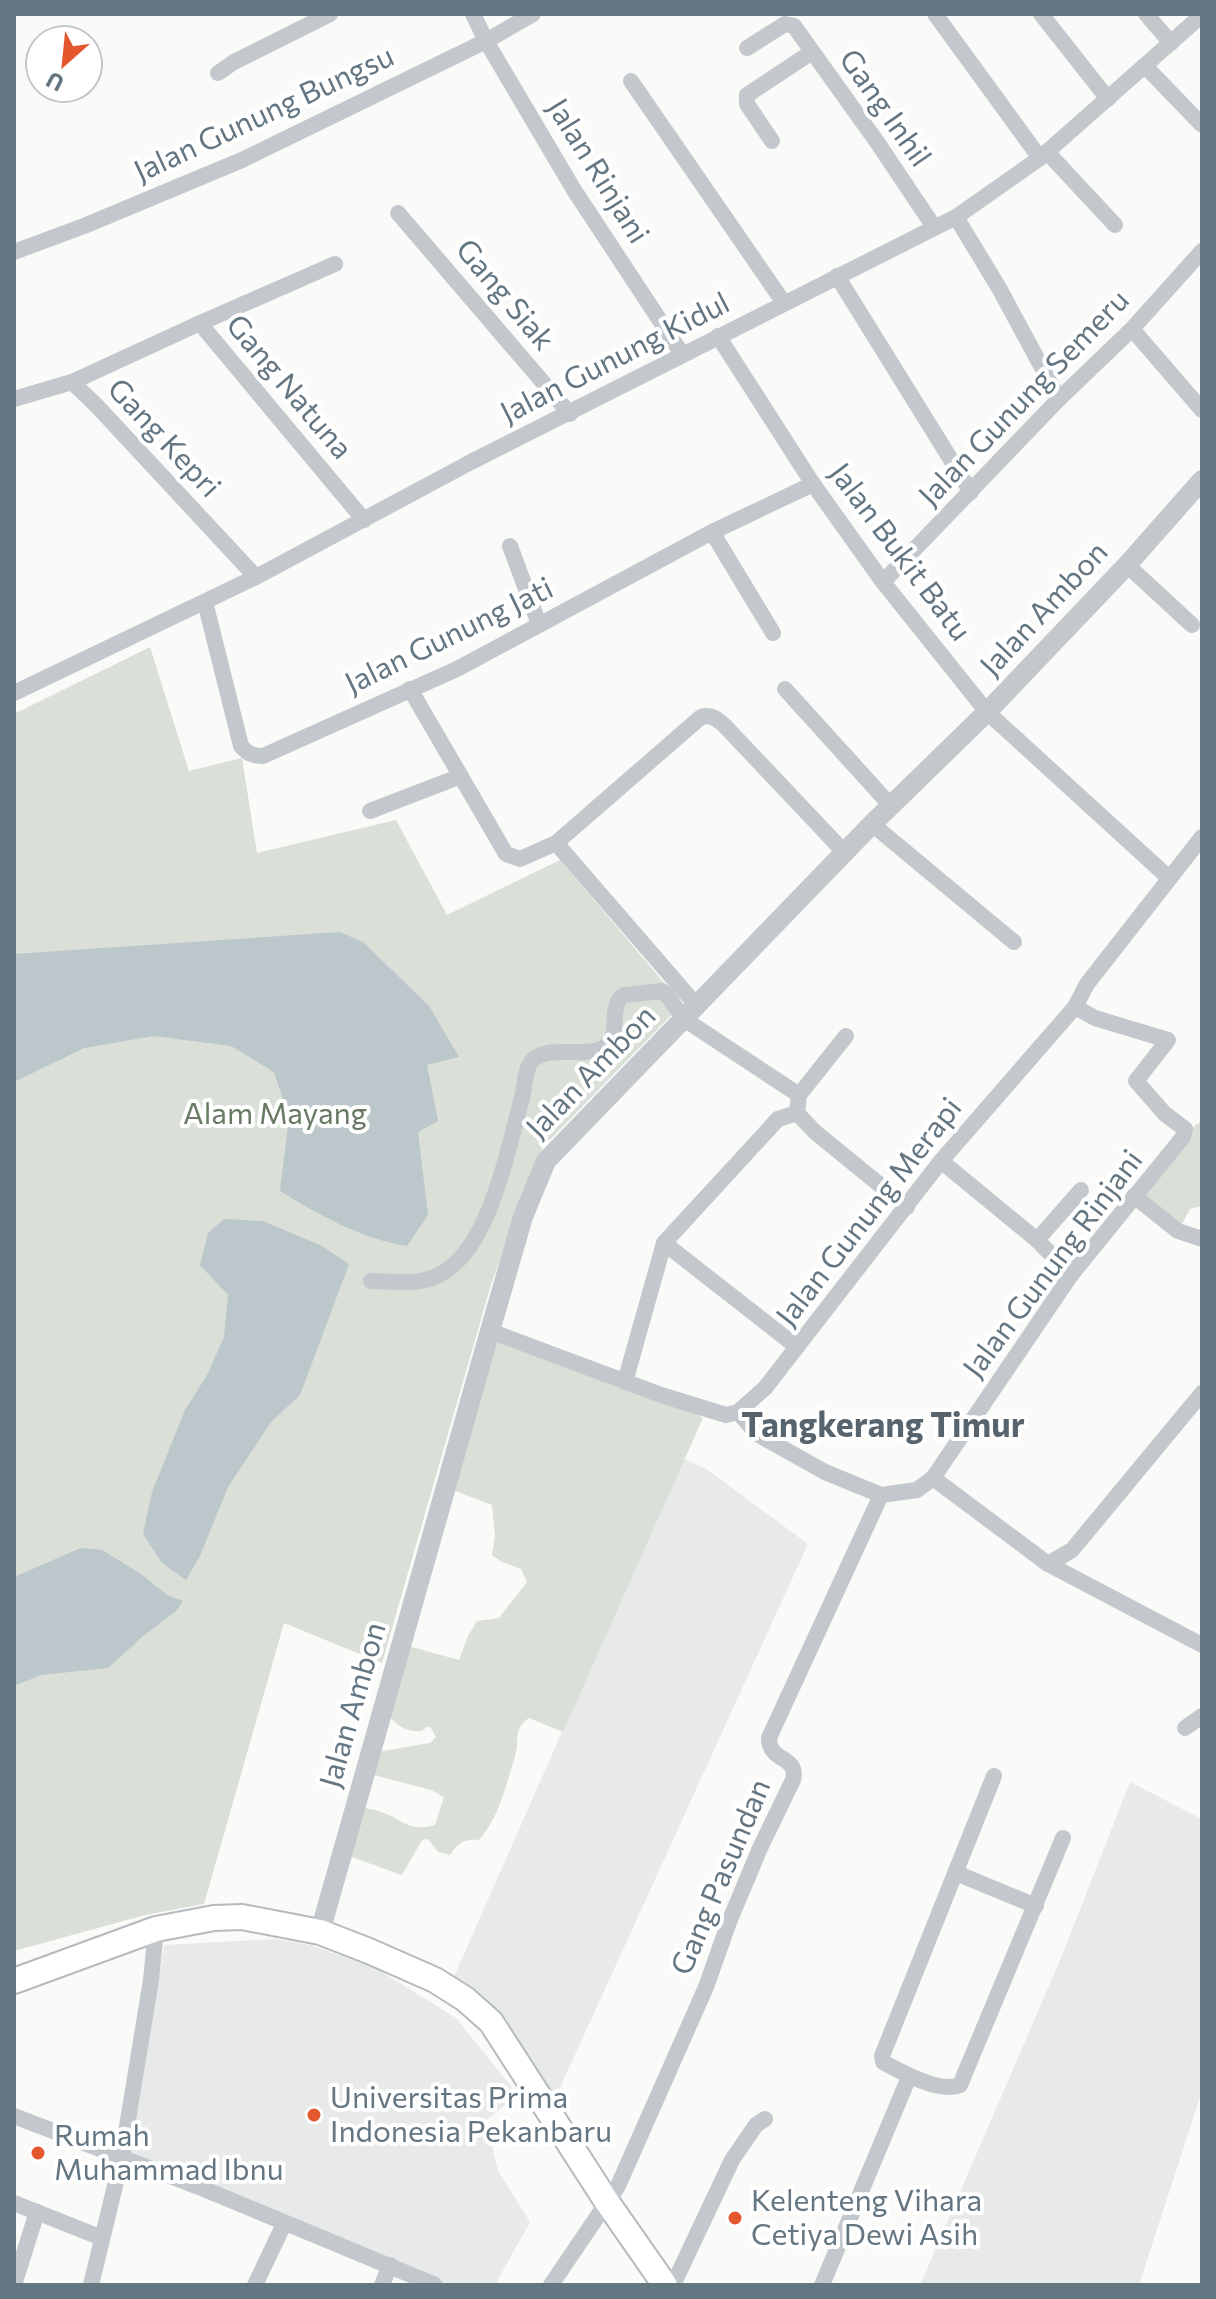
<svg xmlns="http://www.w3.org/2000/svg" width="1216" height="2299" font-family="Commissioner,sans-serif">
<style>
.built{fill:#e8e9e9}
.green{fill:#dadfd7}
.water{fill:#bbc7cb}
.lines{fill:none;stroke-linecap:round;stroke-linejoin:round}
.primary-casing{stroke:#b5babe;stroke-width:28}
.minor{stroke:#c3c8cc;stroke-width:16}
.tertiary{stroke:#c3c8cc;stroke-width:20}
.primary{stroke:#fff;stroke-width:24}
.poi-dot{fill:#e4572e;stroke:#fff;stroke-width:3}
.labels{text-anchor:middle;stroke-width:8;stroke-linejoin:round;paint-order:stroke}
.street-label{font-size:30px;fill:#657683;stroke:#fff}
.park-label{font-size:30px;fill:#687a64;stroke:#fff}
.poi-label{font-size:30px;fill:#657683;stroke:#fff;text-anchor:start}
.quarter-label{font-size:34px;font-weight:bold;fill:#57646e;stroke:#fff}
</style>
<rect width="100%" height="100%" fill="#fafaf8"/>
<g class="built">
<polygon points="683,1458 708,1470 808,1544 553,2103 452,1981"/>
<polygon points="1130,1782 1202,1819 1202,2091 1139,2285 920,2285 1061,1958"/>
<polygon points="276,1939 310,1945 374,1967 456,2018 518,2095 486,2120 498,2171 530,2222 495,2285 446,2285 383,2255 129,2151 138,2111 164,1945"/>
</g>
<g class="green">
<polygon points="150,647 189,771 242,758 257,853 396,820 447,915 560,860 682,1004 543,1147 525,1189 490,1288 382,1663 284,1623 204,1904 145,1915 14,1951 14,714"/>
<polygon points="1202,1121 1202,1206 1190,1209 1182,1224 1141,1193 1187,1139 1195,1125"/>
<path d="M494 1338 689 1410 703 1418 563 1732 529 1718C518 1725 517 1734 517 1745 516 1757 510 1772 507 1783 501 1803 493 1824 479 1840 464 1839 459 1842 450 1855L438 1852 428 1839 422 1840 402 1875 346 1855 363 1808C370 1809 377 1810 384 1813 405 1821 408 1832 435 1825L444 1797 431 1790 370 1774 377 1752 430 1743 436 1737 431 1728 427 1726 422 1731C407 1732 398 1727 388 1715L408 1646 459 1660 468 1636 477 1621 499 1618 527 1582 521 1569 502 1562 492 1555 495 1536 492 1505 450 1489Z"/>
</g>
<g class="water">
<path d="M340 932 363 942 429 1006 459 1057 427 1065 438 1121 418 1132 428 1215 407 1246C362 1239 319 1215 280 1191L289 1118 274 1072 231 1046 154 1036 84 1048 14 1082V954Z"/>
<polygon points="224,1219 263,1221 322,1246 349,1264 300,1395 271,1422 228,1487 200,1556 186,1580 162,1563 143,1534 152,1492 185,1410 207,1375 224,1337 228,1295 200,1265 208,1233"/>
<polygon points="81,1548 102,1550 141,1574 167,1595 183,1601 176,1611 142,1637 108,1668 41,1675 14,1686 14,1577"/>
</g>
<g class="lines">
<g class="primary-casing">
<polyline id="primary" points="14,1981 156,1929 214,1918 242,1917 320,1932 369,1951 435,1980 465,1999 491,2022 607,2202 665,2285"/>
</g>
<g class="minor">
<polyline points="473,14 486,41 574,190 682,354"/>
<polyline points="935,14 1040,158"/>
<polyline points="1041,14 1108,99"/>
<polyline points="1146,14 1171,43"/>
<polyline points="747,48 785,24 794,26 877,142 934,227"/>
<polyline points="1145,66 1202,125"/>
<polyline points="218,73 234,62 330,14"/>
<polyline points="631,81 784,303"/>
<polyline points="772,141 747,104 747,95 812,52"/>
<polyline points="1047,152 1115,225"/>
<polyline points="398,213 570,414"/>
<polyline points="956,217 999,288 1059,399"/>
<polyline points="14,252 84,226 242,160 486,41 533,14"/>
<polyline points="837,276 971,492"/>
<polyline points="198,324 335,264"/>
<polyline points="1132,329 1202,410"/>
<polyline points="718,336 813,484 883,582 987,712 1169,878"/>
<polyline points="72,382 198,324 203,327 364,520"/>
<polyline points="14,399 72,382 96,405 256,577"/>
<polyline points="712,532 773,633"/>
<polyline points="510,546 539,624"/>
<polyline points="1127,565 1192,625"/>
<polyline points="883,582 1059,399 1132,329 1202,251"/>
<path d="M205 602 241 746C248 754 253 756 263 756L457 669 712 532 813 484"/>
<polyline points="410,689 506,854 520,859 556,843 697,1006"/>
<polyline points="785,689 891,806"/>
<polyline points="14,693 256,577 471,462 956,217 1040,158 1202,15"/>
<polyline points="370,811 461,776"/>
<polyline points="872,824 1014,942"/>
<path d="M556 843 701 717C711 714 717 719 724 725L846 854"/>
<polyline points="846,1036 799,1095 797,1113 815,1132 907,1207"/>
<polyline points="941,1161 1037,1240 1071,1275"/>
<polyline points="1134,1196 1178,1231 1202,1239"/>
<polyline points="1037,1240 1081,1190"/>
<polyline points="664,1243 797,1347"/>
<path d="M371 1281C389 1281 414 1285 432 1278 489 1258 507 1150 522 1098 525 1087 524 1072 531 1062 547 1042 588 1061 607 1045 621 1032 608 1005 624 995L662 991 667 995 684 1019 799 1095"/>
<polyline points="490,1331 661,1395 726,1415 738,1412 765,1388 941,1161 1075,1007 1087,984 1202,837"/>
<polyline points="625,1382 664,1243 778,1119 797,1113"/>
<polyline points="738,1412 757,1434 825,1472 881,1495 917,1490 933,1478 1071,1275 1183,1137 1185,1129 1165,1114 1136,1081 1168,1040 1095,1018 1075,1007"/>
<polyline points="933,1478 1048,1564 1072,1550 1202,1393"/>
<polyline points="1048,1564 1202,1645"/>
<polyline points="1185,1728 1202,1716"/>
<path d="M994 1776 882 2056 883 2062C901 2072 940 2094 960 2085L1063 1838"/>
<polyline points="956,1873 1036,1906"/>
<polyline points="14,2116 204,2189 435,2285"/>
<polyline points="14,2203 102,2238"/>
<polyline points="14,2285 37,2212"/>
<polyline points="91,2285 122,2157 151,1980 156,1929"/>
<polyline points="255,2285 284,2224"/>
<polyline points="382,2285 390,2265"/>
<path d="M551 2285 618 2186 706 1987 729 1922 760 1848 793 1780C799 1755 769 1763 769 1738L881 1495"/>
<polyline points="673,2285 732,2160 756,2125 765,2119"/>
<polyline points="822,2285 909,2077"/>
</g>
<polyline class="tertiary" points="320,1932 490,1331 523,1217 546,1161 872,824 987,712 1127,565 1202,480"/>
<use href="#primary" class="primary"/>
</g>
<g class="poi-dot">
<circle cx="314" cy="2115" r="8"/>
<circle cx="38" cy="2153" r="8"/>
<circle cx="735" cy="2218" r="8"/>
</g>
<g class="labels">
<g class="street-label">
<text transform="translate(885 108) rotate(55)" y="10">Gang Inhil</text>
<text transform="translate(264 114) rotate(-25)" y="10">Jalan Gunung Bungsu</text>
<text transform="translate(598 171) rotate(58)" y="10">Jalan Rinjani</text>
<text transform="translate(505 295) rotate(50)" y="10">Gang Siak</text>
<text transform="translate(615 358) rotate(-27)" y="10">Jalan Gunung Kidul</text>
<text transform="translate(289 387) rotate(50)" y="10">Gang Natuna</text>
<text transform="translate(1024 398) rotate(-46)" y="10">Jalan Gunung Semeru</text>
<text transform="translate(164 438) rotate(47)" y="10">Gang Kepri</text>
<text transform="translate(900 552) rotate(53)" y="10">Jalan Bukit Batu</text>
<text transform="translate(1044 609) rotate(-47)" y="10">Jalan Ambon</text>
<text transform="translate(449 636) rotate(-26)" y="10">Jalan Gunung Jati</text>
<text transform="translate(591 1072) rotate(-46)" y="10">Jalan Ambon</text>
<text transform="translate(869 1212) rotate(-52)" y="10">Jalan Gunung Merapi</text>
<text transform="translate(1053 1264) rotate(-53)" y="10">Jalan Gunung Rinjani</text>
<text transform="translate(353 1705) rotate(-74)" y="10">Jalan Ambon</text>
<text transform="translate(721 1877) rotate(-67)" y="10">Gang Pasundan</text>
</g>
<g class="park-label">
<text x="275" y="1124">Alam Mayang</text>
</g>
<g class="poi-label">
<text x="330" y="2108">Universitas Prima<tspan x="330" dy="34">Indonesia Pekanbaru</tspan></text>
<text x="54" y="2146">Rumah<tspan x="54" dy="34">Muhammad Ibnu</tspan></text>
<text x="751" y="2211">Kelenteng Vihara<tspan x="751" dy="34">Cetiya Dewi Asih</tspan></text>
</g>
<g class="quarter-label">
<text x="883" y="1437">Tangkerang Timur</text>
</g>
</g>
<rect width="1216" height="2299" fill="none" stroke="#657683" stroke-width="32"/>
<g transform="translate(64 64) rotate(207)"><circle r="38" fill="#ffffff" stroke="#c1c8cd" stroke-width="2"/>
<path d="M0-6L14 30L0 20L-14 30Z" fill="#e4572e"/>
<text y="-12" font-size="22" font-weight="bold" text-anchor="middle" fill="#657683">U</text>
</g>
</svg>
